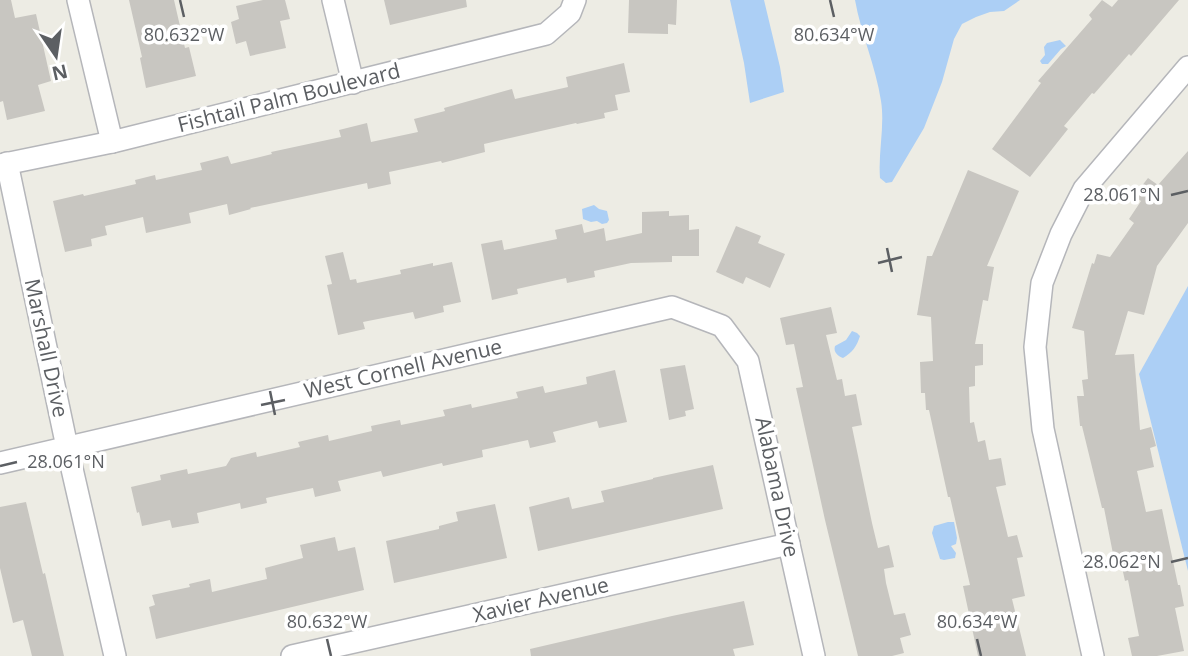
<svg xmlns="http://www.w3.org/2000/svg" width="1188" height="656" font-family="'Open Sans',sans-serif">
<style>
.water{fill:#accff5}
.building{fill:#c8c6c1}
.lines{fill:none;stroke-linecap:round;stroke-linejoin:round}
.minor-casing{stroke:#b5b6ba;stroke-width:24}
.minor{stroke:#fff;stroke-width:21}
.ticks{fill:none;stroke:#5c5f63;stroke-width:2.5}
.labels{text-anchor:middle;stroke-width:7;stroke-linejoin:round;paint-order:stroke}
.street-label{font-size:21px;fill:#5c5f63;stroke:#fff}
.ticks-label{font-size:18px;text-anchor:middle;fill:#5c5f63;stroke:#fff;stroke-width:7;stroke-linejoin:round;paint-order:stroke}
</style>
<rect width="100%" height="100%" fill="#edece4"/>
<g class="water">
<polygon points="730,0 764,0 780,67 784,92 750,103 744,63"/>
<path d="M855 0H1020L1004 11 990 12 976 17 962 24 954 39 942 82 924 128 892 182 886 183 880 178C878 152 885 126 881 101 876 67 861 34 855 0Z"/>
<polygon points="1060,40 1066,46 1061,49 1048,64 1042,64 1040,61 1045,55 1044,47 1047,43"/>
<polygon points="594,205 599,209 607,211 609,220 607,223 602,224 597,221 591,222 583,219 582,209"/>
<polygon points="1188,286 1188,571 1139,374"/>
<path d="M852 331 857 333 860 336C857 346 852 353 843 358 838 356 833 352 835 346L846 340Z"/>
<polygon points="948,522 954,522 957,538 956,544 951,546 956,553 955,558 944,560 940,559 932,533 934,526"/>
</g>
<g class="building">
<polygon points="0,0 11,0 15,18 36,14 51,81 38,85 45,111 7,120 3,101 0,102"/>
<polygon points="129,0 174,0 185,48 189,47 196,76 146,88 140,58 142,57"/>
<polygon points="263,0 285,0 290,19 280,21 286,48 250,56 246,41 236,44 231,22 239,19 236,6"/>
<polygon points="384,0 466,0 467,7 390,25"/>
<polygon points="629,0 677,0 676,25 668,24 668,34 628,33"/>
<polygon points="1102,0 1112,7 1118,0 1179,0 1131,56 1129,54 1094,94 1092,93 1064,126 1068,129 1030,177 992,149 1041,83 1038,81 1092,19 1089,15"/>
<polygon points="624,63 630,92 615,95 618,110 604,113 605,118 577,124 576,123 484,144 485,152 442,163 441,161 389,172 391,184 368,189 367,183 250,208 251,209 229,215 227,204 189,213 191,223 146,233 143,217 105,226 107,235 91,239 92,246 65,252 53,201 83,194 84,196 136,184 135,180 155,175 156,180 202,170 200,163 228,156 231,164 272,154 271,152 341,137 339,130 367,123 371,142 418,132 414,119 445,111 444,108 512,89 515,99 568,87 566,77"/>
<polygon points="1188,151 1188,223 1157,266 1144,315 1128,311 1115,355 1134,354 1140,430 1151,427 1156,446 1150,448 1154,467 1137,471 1146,512 1162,509 1178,585 1180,585 1184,606 1175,608 1184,651 1157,656 1132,656 1128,638 1139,636 1128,580 1125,581 1121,563 1115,564 1104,508 1102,508 1082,426 1080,426 1077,396 1084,396 1082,380 1088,379 1084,331 1072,328 1092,263 1094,264 1097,254 1110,257 1134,223 1129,219 1141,201 1134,196 1148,178 1158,185"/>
<polygon points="968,170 1019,191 987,266 994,267 988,301 983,300 975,344 983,344 983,365 975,366 975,386 969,387 970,423 974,422 978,442 985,440 989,460 1001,458 1006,485 996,487 1008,537 1017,535 1023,557 1017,558 1025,596 1012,599 1026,656 978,656 963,586 970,585 950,497 948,497 929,410 926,410 925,393 921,393 920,362 933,361 931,317 917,315 927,256 932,256"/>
<polygon points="669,211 669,216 689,215 689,230 699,229 699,256 672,256 672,262 631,263 594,271 595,277 567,283 566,278 517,289 518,294 492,300 481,244 502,240 504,250 557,239 555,230 582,224 584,233 604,228 606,241 642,233 642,212"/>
<polygon points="736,226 761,236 758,243 785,254 770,288 746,277 743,284 716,272"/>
<polygon points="343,252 350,280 356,279 357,283 401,274 400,270 433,263 433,266 452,262 461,302 443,306 444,312 415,319 413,312 363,322 365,329 338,335 327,285 332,284 325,256"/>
<polygon points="831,307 837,333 826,335 837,380 842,379 845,396 856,394 862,425 852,427 872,523 878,548 889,545 894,567 884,569 886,583 894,615 905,613 911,635 900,638 904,653 892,656 858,656 825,520 796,388 803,387 794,344 786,345 780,318"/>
<polygon points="685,365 694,409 685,411 686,416 669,420 660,369"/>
<polygon points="615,370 627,422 599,428 597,421 553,432 556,442 530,448 528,440 482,450 483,457 443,466 442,463 383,477 381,471 338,481 341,491 315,497 313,488 266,498 267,503 241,509 240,503 197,513 199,523 172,528 170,520 142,526 139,512 137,513 131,487 161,480 160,475 187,469 188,474 226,466 231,458 256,452 257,457 300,447 298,442 328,435 329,441 372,431 371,426 400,420 401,425 445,416 443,410 471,404 472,408 518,398 516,392 543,386 545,393 587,384 586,377"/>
<polygon points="713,465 723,509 538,551 529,507 569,497 572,509 604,502 601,491 653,479 653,478"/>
<polygon points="26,502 43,574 45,573 64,656 32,656 23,620 13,623 0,568 0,507"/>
<polygon points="495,504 507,558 394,583 386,541 439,529 439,526 458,521 456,512"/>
<polygon points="335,537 338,551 355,547 364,590 156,639 149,607 155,605 152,595 190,587 189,584 210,579 212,592 267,579 265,568 303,558 300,545"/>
<polygon points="744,601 754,645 733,649 735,656 531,656 530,649 672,616"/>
</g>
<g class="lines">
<g class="minor-casing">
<g id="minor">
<polyline points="78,0 112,142"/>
<polyline points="333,0 353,83"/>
<polyline points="7,163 67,447 115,656"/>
<polyline points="0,165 112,142 546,34 570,13 575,0"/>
<polyline points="0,463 672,307 722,326 748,361 814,656"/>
<polyline points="292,656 789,544"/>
<polyline points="1093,656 1043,429 1035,347 1042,283 1061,234 1084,189 1188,67"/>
</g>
</g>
<use href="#minor" class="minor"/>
</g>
<path class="ticks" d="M180 0 184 17M830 0 834 17M1171 195 1188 191M887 248 892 272M878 263 902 257M270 391 275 415M261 405 285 400M0 466 17 462M1171 562 1188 558M327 639 331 656M977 639 981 656"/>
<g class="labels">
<g class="street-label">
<text transform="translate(289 98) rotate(-14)" y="7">Fishtail Palm Boulevard</text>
<text transform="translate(46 348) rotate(78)" y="7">Marshall Drive</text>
<text transform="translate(403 369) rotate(-13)" y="7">West Cornell Avenue</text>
<text transform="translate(777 487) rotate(78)" y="7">Alabama Drive</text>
<text transform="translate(541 600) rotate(-13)" y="7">Xavier Avenue</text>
</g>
</g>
<g class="ticks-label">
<text x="184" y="41">80.632°W</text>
<text x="834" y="41">80.634°W</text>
<text x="1122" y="201">28.061°N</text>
<text x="66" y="468">28.061°N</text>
<text x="1122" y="568">28.062°N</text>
<text x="327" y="628">80.632°W</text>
<text x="977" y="628">80.634°W</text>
</g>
<g transform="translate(56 56) rotate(167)" stroke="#ffffff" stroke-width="5" paint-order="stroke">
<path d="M0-5L12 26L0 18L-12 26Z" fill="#5c5f63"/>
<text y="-10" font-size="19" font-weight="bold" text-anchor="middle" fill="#5c5f63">N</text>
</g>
</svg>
